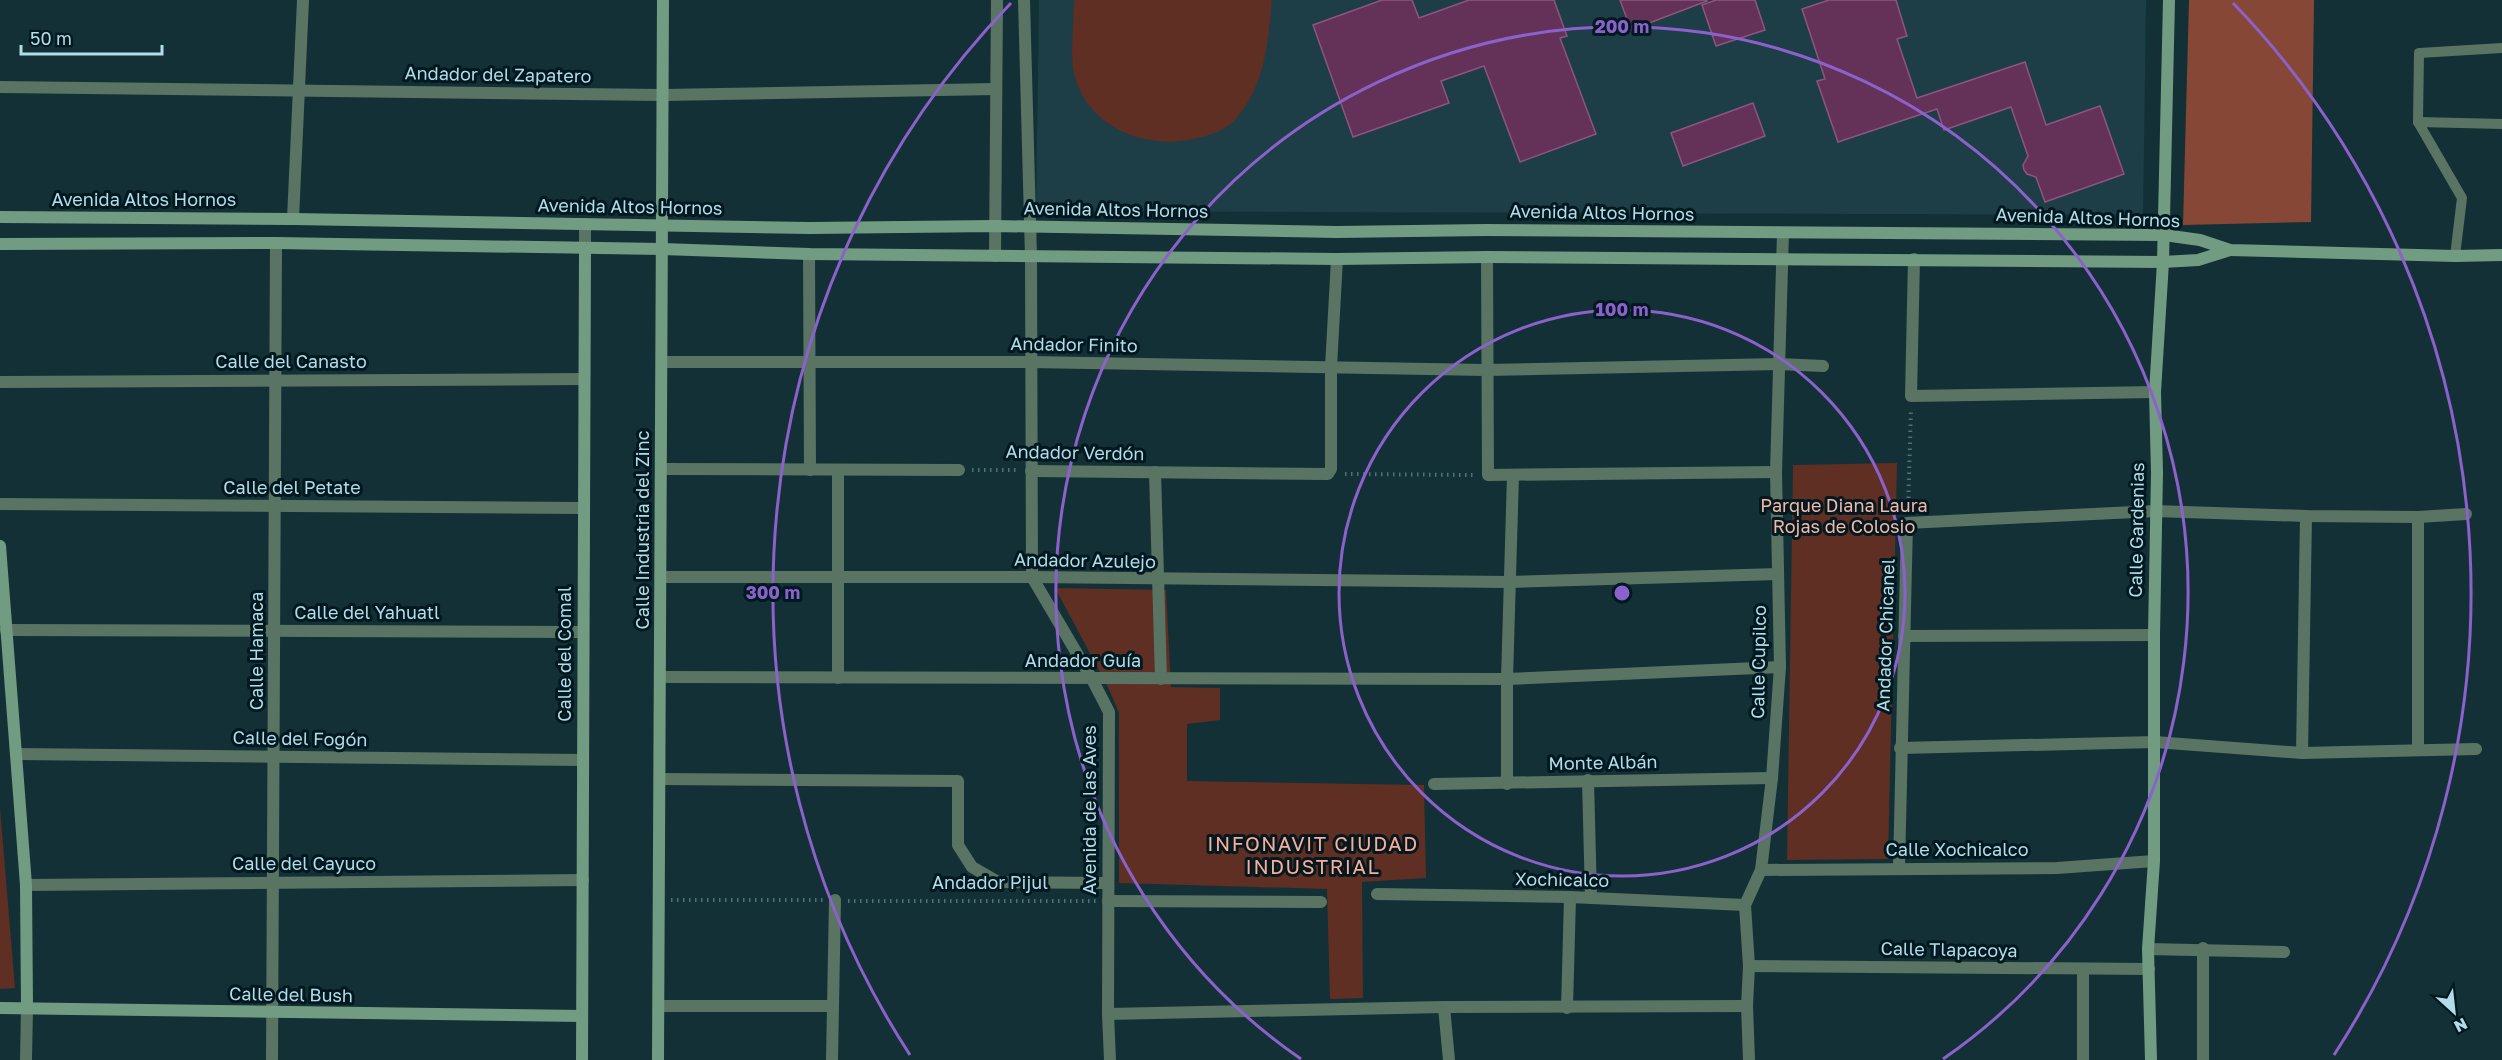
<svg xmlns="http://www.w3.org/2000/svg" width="2502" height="1060" font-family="'Golos Text',sans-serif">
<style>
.built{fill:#1d3e46}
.green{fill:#5e2f22}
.forest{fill:#864736}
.building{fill:#643259;stroke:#8c557f;stroke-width:1.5}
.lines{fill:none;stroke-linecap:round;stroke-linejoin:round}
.path{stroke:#4f7179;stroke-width:4;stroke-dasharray:1.5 4.5;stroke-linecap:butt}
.lane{stroke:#597463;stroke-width:10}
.street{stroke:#597463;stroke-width:12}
.secondary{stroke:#729c81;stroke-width:12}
.ring{fill:none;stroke:#8c61cb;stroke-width:3}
.labels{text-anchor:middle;stroke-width:6;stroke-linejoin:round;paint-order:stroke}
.street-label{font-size:18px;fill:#b2dce7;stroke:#00181f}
.park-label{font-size:18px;fill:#f3b8a8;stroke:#00181f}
.neighbourhood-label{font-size:20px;letter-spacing:1.5px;fill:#fcac96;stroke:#00181f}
.centre{fill:#8c61cb;stroke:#00181f;stroke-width:3}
.ring-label{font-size:18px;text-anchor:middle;font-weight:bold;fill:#8c61cb;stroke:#00181f;stroke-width:6;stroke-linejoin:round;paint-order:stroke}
</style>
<rect width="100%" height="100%" fill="#133037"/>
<polygon class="built" points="1039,0 2146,0 2143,215 1036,211"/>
<g class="green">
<path d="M1074 0H1272C1268 43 1265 86 1235 120 1226 130 1211 135 1198 138 1148 151 1087 129 1074 73 1070 58 1074 18 1074 0Z"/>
<polygon points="1897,463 1888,859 1787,860 1793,465"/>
<polygon points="1055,588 1166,590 1171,687 1220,688 1220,720 1187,724 1187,781 1424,785 1426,878 1362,882 1363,998 1330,999 1327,889 1119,883 1119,713 1108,687"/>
<polygon points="0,808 15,988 0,989"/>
</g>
<polygon class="forest" points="2189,0 2314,0 2311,222 2183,225"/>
<g class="building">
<polygon points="1382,0 1412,0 1419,18 1469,0 1554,0 1567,36 1560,38 1596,134 1520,162 1484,66 1441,81 1449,103 1353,137 1313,25"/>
<polygon points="1620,0 1707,0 1707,1 1631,30"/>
<polygon points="1716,0 1755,0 1765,30 1716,46 1702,5"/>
<polygon points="1829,0 1896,0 1907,36 1897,39 1917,98 2025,62 2046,125 2100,106 2124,174 2045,202 2036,177 2027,174 2024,170 2023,165 2028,156 2011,107 1944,130 1937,109 1838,142 1817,81 1825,79 1802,9"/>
<polygon points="1753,103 1765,136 1683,166 1671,133"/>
</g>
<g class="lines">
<g class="path">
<polyline points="972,470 1019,470"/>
<polyline points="1345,474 1475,475"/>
<polyline points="1908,510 1911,409"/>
<polyline points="671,900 823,900"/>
<polyline points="848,901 1096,901"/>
</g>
<g class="lane">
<polyline points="2418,122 2502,124"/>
<polyline points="2455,256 2462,198 2418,122 2419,53 2502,48"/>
</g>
<g class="street">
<polyline points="1024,0 1031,257 1032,577 1092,679 1109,712 1108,1014 1110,1060"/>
<polyline points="0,87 663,95 995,89"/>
<polyline points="293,219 303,0"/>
<polyline points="585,224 585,249"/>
<polyline points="809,254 810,470"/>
<polyline points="995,256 997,0"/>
<polyline points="1487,257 1488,475 1776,472"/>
<polyline points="1914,259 1911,396 2155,392"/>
<polyline points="662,362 1031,362 1486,370 1779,364 1823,366"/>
<polyline points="0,382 583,379"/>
<polyline points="661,469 959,470"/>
<polyline points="1031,471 1328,474 1331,469 1331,367 1337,259"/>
<polyline points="1155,472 1161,679"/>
<polyline points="0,504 583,508"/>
<polyline points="2418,517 2418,750"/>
<polyline points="661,577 1032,577 1509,582 1778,574"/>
<polyline points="6,630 583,632"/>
<polyline points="1904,636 2154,635"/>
<polyline points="660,677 1507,679 1780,667"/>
<polyline points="838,678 838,470"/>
<polyline points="1900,748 2155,742 2302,753 2476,749"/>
<polyline points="2302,753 2306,516"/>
<polyline points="17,754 583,760"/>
<polyline points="660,779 958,781 958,845 972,867 998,882 1108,883"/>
<polyline points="1588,780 1591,898"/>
<polyline points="1434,784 1772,778"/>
<polyline points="1507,784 1507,679 1513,475"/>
<polyline points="1899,868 1907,523 2155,511 2306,516 2418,517 2466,514"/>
<polyline points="1761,870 2057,868 2154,861"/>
<polyline points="26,885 583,880"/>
<polyline points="1377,894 1570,897 1745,905"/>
<polyline points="1108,901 1321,902"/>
<polyline points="2203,948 2203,1060"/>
<polyline points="2148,949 2284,952"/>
<polyline points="1749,966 2149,969"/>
<polyline points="2083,970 2083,1060"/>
<polyline points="659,1006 833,1006"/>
<polyline points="1444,1007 1449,1060"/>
<polyline points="1567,1008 1570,897"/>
<polyline points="1108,1014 1444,1007 1747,1006"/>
<polyline points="26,1060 27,1007"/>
<polyline points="272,1060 276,243"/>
<polyline points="832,1060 835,900"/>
<polyline points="1749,1060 1747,1006 1749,966 1745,905 1761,870 1772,778 1780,667 1776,472 1783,233"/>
</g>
<g class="secondary">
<polyline points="0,217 293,219 810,228 995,226 1337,232 1486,230 2164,235 2200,240 2230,250 2455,256 2502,255"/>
<polyline points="0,244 276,243 662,249 809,254 1337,259 1487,257 2163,262 2198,260 2230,250"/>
<polyline points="0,546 26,885 27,1007"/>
<polyline points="0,1008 582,1016"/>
<polyline points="582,1060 585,249"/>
<polyline points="658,1060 663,0"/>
<polyline points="2151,1060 2148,949 2154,861 2154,635 2157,473 2155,392 2163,262 2169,0"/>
</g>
</g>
<g class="ring">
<circle cx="1622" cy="593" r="283"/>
<path d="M1301 1059A566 566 0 1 1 1943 1059"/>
<path d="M910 1055A849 849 0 0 1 1011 3M2233 3A849 849 0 0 1 2334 1055"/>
</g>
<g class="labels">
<g class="street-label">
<text transform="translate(498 75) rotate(1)" y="6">Andador del Zapatero</text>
<text x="144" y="206">Avenida Altos Hornos</text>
<text transform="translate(630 207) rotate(1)" y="6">Avenida Altos Hornos</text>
<text transform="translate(1116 210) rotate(1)" y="6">Avenida Altos Hornos</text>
<text transform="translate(1602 213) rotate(1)" y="6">Avenida Altos Hornos</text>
<text transform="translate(2088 218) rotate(2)" y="6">Avenida Altos Hornos</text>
<text transform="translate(1074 345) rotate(1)" y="6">Andador Finito</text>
<text x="291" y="368">Calle del Canasto</text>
<text transform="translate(1075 453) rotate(1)" y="6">Andador Verdón</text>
<text x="292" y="494">Calle del Petate</text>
<text transform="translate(643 530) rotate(-90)" y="6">Calle Industria del Zinc</text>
<text transform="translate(2137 530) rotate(-89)" y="6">Calle Gardenias</text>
<text transform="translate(1085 561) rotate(1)" y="6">Andador Azulejo</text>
<text x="367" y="619">Calle del Yahuatl</text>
<text transform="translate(1886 635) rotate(-88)" y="6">Andador Chicanel</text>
<text transform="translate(257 651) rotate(-90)" y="6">Calle Hamaca</text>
<text transform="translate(565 654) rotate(-90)" y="6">Calle del Comal</text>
<text x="1083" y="667">Andador Guía</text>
<text transform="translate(1759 662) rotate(-89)" y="6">Calle Cupilco</text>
<text transform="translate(300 739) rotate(1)" y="6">Calle del Fogón</text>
<text transform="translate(1603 763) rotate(-1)" y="6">Monte Albán</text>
<text transform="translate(1090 810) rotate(-90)" y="6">Avenida de las Aves</text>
<text x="1957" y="856">Calle Xochicalco</text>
<text x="304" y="870">Calle del Cayuco</text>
<text transform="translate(1562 880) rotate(1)" y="6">Xochicalco</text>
<text x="990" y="889">Andador Pijul</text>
<text transform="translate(1949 950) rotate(1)" y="6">Calle Tlapacoya</text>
<text transform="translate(291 995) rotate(1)" y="6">Calle del Bush</text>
</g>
<g class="park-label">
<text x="1844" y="512">Parque Diana Laura<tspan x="1844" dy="21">Rojas de Colosio</tspan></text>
</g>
<g class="neighbourhood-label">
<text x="1313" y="851">INFONAVIT CIUDAD<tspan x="1313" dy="23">INDUSTRIAL</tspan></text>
</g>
</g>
<circle cx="1622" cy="593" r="9" class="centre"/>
<g class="ring-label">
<text x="1622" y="33">200 m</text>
<text x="1622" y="316">100 m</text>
<text x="773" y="599">300 m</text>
</g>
<g transform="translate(2454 1012) rotate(153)" stroke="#00181f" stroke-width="4.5" paint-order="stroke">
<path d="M0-4.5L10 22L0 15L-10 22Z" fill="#b2dce7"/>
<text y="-9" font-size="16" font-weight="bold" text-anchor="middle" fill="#b2dce7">N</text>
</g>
<path d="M21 45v9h141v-9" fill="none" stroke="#b2dce7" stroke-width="3"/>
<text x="30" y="45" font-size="18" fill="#b2dce7" stroke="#00181f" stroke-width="4.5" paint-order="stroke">50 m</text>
</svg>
